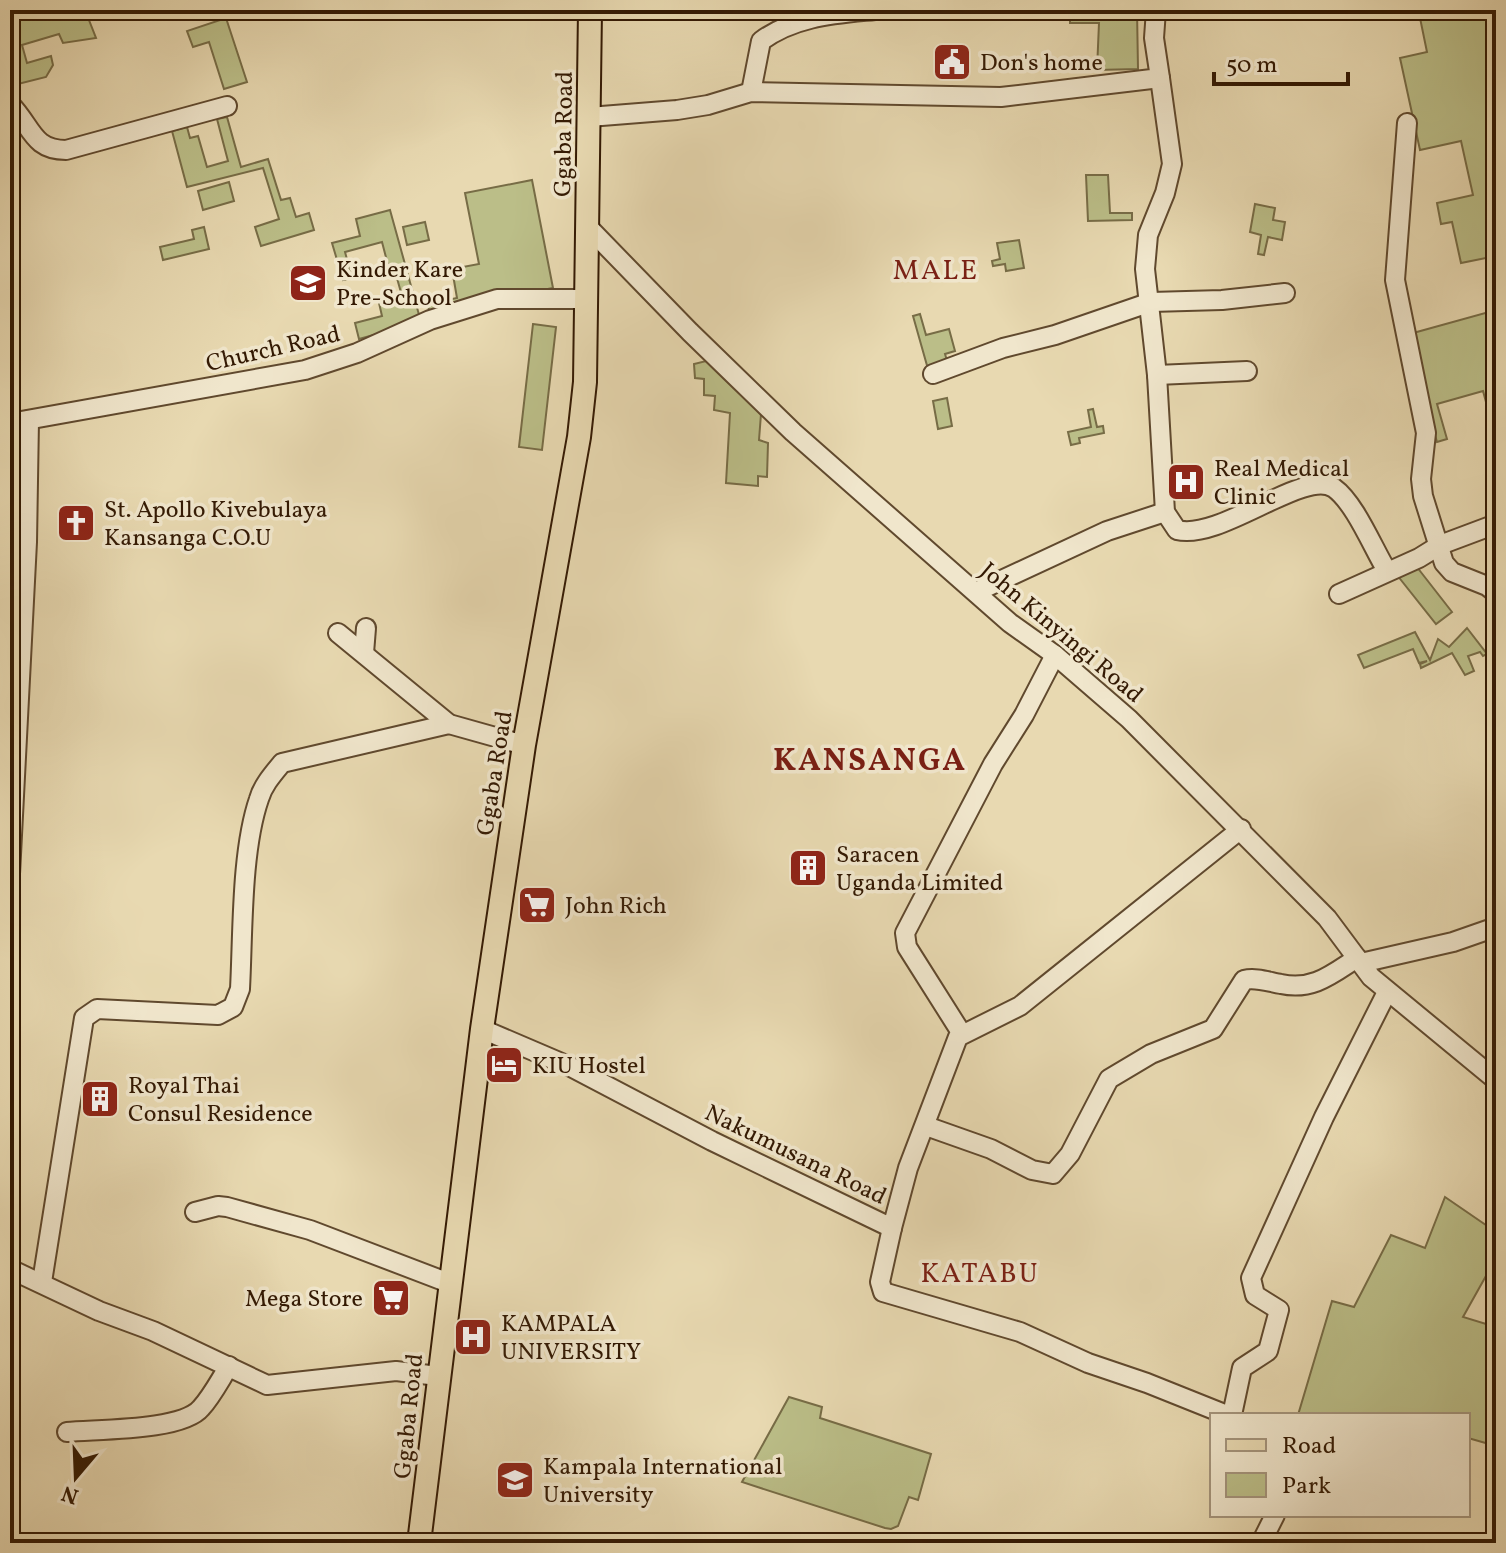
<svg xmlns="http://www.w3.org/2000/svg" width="1506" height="1553" font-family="Vollkorn,serif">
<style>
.green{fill:#bbbe88;stroke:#776c46;stroke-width:2}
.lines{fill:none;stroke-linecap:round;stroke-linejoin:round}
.minor-casing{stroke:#60492e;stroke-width:22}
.major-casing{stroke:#331903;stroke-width:26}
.minor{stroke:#f0e6cc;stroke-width:18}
.major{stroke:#e8d9b1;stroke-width:22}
.labels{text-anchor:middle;stroke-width:7;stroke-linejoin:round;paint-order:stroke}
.poi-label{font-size:24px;fill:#331903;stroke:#f0e6cc;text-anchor:start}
.street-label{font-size:24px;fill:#331903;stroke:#f0e6cc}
.quarter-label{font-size:28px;letter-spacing:2px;fill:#7a1f14;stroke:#f0e6cc}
.district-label{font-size:32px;font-weight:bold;letter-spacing:2px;fill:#7a1f14;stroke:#f0e6cc}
</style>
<rect width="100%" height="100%" fill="#e8d9b1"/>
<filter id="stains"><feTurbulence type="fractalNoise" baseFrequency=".0025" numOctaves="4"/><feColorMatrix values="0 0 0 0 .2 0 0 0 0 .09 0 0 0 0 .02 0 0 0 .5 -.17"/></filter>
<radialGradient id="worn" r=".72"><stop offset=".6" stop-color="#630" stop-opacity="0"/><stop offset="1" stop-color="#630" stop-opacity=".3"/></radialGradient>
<g class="green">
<polygon points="10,10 85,10 96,38 63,43 59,34 22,45 27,63 51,56 53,65 46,77 18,84 10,83"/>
<polygon points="1070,10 1137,10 1138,69 1097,70 1099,23 1070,23"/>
<polygon points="1433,10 1496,10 1496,256 1461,263 1452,222 1441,224 1437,203 1473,195 1461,141 1420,150 1400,58 1427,52 1419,13"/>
<polygon points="226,18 247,82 224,89 209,42 193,47 187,31"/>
<polygon points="227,117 241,167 268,159 281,200 290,198 296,217 309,213 314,230 261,246 255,227 279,219 263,168 187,187 172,131 187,127 190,138 198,136 207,167 228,161 217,119"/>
<polygon points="1086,175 1108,175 1110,213 1132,213 1132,220 1088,221"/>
<polygon points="532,180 553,288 429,311 428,304 457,298 452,269 479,264 465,193"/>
<polygon points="229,182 234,201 203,210 198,191"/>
<polygon points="1255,204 1275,208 1273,220 1285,222 1282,240 1268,237 1264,255 1258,254 1261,235 1250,232"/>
<polygon points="390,210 421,322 359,339 355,323 382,316 379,303 402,296 393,264 388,265 382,242 345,252 352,278 343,280 332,243 360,236 356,219"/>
<polygon points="425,222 429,240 407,245 403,227"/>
<polygon points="204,227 209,249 163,260 160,247 194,239 192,230"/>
<polygon points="1019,240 1024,268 1006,271 1005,264 993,266 992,261 1000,259 997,243"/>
<polygon points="1496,310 1496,411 1489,413 1483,391 1437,404 1447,439 1437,442 1406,335"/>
<polygon points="920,314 926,335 949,329 955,351 945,354 948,364 928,369 913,316"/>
<polygon points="533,324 556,327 542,450 519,447"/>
<polygon points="706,361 761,414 759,440 768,443 767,477 758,476 758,486 726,483 730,413 714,410 715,396 704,395 704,379 695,378 694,364"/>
<polygon points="947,398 952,426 938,429 933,401"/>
<polygon points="1093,409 1097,427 1103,426 1104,433 1079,438 1080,443 1071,445 1068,432 1091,427 1088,410"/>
<polygon points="1413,562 1452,612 1436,624 1397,575"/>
<polygon points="1467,628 1487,654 1483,656 1480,652 1468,656 1474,671 1465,675 1452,653 1421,668 1420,664 1427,661 1419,663 1413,649 1364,668 1358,655 1415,632 1430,660 1438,639 1449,647"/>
<polygon points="1445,1197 1496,1232 1496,1258 1463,1317 1496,1327 1496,1426 1489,1444 1468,1438 1468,1415 1298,1415 1332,1301 1354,1307 1391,1235 1425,1248"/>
<polygon points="789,1397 822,1407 820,1418 931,1454 918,1500 909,1497 898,1526 891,1529 885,1528 742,1482"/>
</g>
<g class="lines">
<g class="minor-casing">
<g id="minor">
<path d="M1160 78 1172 164 1165 193 1148 235 1145 269 1157 375 1165 512 1177 530C1221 541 1304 468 1334 488 1355 503 1373 548 1387 571"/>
<path d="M751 92 761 41C795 16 835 14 875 10"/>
<path d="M10 104C32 126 32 150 66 150L227 106"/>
<polyline points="589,117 677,110 708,105 751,92 1001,97 1160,78 1154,38 1156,10"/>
<polyline points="1407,123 1395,280 1426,433 1421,479 1423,496 1444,563 1452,572 1487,586 1496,593"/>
<polyline points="588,227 690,332 793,432 1010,623 1055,655 1129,719 1327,918 1371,977 1496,1080"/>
<polyline points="933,374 1003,348 1055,335 1151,302 1222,300 1285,293"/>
<polyline points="1157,375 1247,371"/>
<polyline points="10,423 305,370 357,353 430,320 497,299 587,299"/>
<polyline points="976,592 1107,531 1165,512"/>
<polyline points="1339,594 1419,558 1440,545 1496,524"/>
<polyline points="338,633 449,724 524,745"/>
<polyline points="364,653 366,628"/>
<polyline points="10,874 27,542 29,420"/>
<polyline points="1361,963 1453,942 1496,927"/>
<polyline points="482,1029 571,1067 712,1141 892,1228 908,1168 958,1037 1020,1006 1241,829"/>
<polyline points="962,1034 907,947 905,933 993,764 1024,715 1055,655"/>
<path d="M926 1126 991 1149 1032 1170 1053 1174 1070 1154 1109 1079 1151 1054 1213 1029 1244 980C1256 977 1269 982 1281 984 1313 991 1332 974 1357 958"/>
<polyline points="195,1212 218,1206 227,1207 310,1230 449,1283"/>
<polyline points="892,1228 880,1282 883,1292 1020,1332 1088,1363 1147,1383 1227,1415"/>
<polyline points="10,1269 99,1311 153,1331 267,1385 396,1371 438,1376"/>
<path d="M42 1282 84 1018 97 1009 218 1015 233 1007 240 989C243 933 241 851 259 799 263 785 273 774 282 763L449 724"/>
<polyline points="1232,1415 1242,1368 1268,1351 1279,1310 1255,1295 1251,1278 1324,1117 1387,992"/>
<path d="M67 1432C98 1429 182 1431 201 1408 212 1396 220 1380 229 1366"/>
<polyline points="1261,1543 1275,1515"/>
</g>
</g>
<g class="major-casing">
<polyline id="major" points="419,1543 482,1029 524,745 579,437 585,382 590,10"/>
</g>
<use href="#minor" class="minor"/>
<use href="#major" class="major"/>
</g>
<defs>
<g id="civic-square" transform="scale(2)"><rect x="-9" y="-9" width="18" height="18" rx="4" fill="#8f2418" stroke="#f0e6cc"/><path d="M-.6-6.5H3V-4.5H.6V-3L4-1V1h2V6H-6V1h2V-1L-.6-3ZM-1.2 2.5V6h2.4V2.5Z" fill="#fff"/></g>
<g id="school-square" transform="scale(2)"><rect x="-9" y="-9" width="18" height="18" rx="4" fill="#8f2418" stroke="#f0e6cc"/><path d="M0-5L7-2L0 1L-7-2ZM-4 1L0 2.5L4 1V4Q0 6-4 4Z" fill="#fff"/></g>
<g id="hospital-square" transform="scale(2)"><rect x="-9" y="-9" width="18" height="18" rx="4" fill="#8f2418" stroke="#f0e6cc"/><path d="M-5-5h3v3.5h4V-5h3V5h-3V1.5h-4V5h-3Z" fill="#fff"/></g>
<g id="church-square" transform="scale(2)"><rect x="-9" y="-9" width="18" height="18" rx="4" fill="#8f2418" stroke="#f0e6cc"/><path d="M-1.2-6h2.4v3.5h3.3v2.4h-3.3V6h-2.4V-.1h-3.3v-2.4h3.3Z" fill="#fff"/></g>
<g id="building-square" transform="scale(2)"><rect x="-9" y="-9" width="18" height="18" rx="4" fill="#8f2418" stroke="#f0e6cc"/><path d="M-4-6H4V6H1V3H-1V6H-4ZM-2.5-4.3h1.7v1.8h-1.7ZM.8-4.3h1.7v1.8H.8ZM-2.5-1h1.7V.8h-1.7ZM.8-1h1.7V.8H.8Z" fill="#fff"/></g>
<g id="supermarket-square" transform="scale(2)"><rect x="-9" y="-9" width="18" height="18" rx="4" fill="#8f2418" stroke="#f0e6cc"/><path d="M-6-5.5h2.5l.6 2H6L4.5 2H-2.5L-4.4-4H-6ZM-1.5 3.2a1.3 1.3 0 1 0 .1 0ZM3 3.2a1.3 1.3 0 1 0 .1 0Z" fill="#fff"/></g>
<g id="hotel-square" transform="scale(2)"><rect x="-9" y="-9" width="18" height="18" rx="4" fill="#8f2418" stroke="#f0e6cc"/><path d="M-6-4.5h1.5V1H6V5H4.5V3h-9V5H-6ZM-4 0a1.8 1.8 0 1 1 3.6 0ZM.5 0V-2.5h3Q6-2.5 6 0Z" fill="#fff"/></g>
<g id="university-square" transform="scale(2)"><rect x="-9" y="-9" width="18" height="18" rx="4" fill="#8f2418" stroke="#f0e6cc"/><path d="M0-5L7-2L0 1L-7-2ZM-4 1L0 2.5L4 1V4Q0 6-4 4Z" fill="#fff"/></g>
</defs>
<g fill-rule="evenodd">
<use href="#civic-square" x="952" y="62"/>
<use href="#school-square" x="308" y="283"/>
<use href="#hospital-square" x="1186" y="482"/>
<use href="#church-square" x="76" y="523"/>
<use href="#building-square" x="808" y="868"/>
<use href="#supermarket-square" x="537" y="905"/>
<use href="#hotel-square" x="504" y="1065"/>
<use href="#building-square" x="100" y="1099"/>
<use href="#supermarket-square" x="391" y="1298"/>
<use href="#hospital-square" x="473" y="1337"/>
<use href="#university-square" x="515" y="1480"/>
</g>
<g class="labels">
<g class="poi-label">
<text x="980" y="70">Don's home</text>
<text x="336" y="277">Kinder Kare<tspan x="336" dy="28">Pre-School</tspan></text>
<text x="1214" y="476">Real Medical<tspan x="1214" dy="28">Clinic</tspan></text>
<text x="104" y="517">St. Apollo Kivebulaya<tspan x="104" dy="28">Kansanga C.O.U</tspan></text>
<text x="836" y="862">Saracen<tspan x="836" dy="28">Uganda Limited</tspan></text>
<text x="565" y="913">John Rich</text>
<text x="532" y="1073">KIU Hostel</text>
<text x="128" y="1093">Royal Thai<tspan x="128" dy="28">Consul Residence</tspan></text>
<text x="363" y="1306" text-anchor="end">Mega Store</text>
<text x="501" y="1331">KAMPALA<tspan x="501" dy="28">UNIVERSITY</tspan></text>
<text x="543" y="1474">Kampala International<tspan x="543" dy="28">University</tspan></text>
</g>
<g class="street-label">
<text transform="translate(563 134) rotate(-89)" y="8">Ggaba Road</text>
<text transform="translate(273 348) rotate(-13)" y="8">Church Road</text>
<text transform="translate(1062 632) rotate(40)" y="8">John Kinyingi Road</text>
<text transform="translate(494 773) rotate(-81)" y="8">Ggaba Road</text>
<text transform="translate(796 1154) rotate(26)" y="8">Nakumusana Road</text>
<text transform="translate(408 1416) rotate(-84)" y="8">Ggaba Road</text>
</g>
<g class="quarter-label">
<text x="936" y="279">MALE</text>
<text x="980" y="1282">KATABU</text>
</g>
<g class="district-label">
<text x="870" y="770">KANSANGA</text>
</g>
</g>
<rect width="1506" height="1553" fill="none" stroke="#e8d9b1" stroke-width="40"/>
<rect x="12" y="12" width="1482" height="1529" fill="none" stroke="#331903" stroke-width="4"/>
<rect x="20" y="20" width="1466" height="1513" fill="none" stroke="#331903" stroke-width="2"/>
<rect x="1210" y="1413" width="260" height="104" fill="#f0e6cc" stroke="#a4947c" stroke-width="2"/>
<rect x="1226" y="1439" width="40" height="12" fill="#e8d9b1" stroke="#a4947c" stroke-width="2"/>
<text x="1282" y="1453" font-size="24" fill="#331903">Road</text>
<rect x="1226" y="1473" width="40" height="24" fill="#bbbe88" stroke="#a4947c" stroke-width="2"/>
<text x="1282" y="1493" font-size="24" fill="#331903">Park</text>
<g transform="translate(76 1477) rotate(199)" stroke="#f0e6cc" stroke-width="6" paint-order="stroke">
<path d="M0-6L14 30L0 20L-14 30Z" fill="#331903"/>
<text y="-12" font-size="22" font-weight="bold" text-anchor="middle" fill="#331903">N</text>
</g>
<path d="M1214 72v12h134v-12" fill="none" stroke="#331903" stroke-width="4"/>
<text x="1226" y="72" font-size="24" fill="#331903" stroke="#f0e6cc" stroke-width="6" paint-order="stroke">50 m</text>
<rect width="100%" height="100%" filter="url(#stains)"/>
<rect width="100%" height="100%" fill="url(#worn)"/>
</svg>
